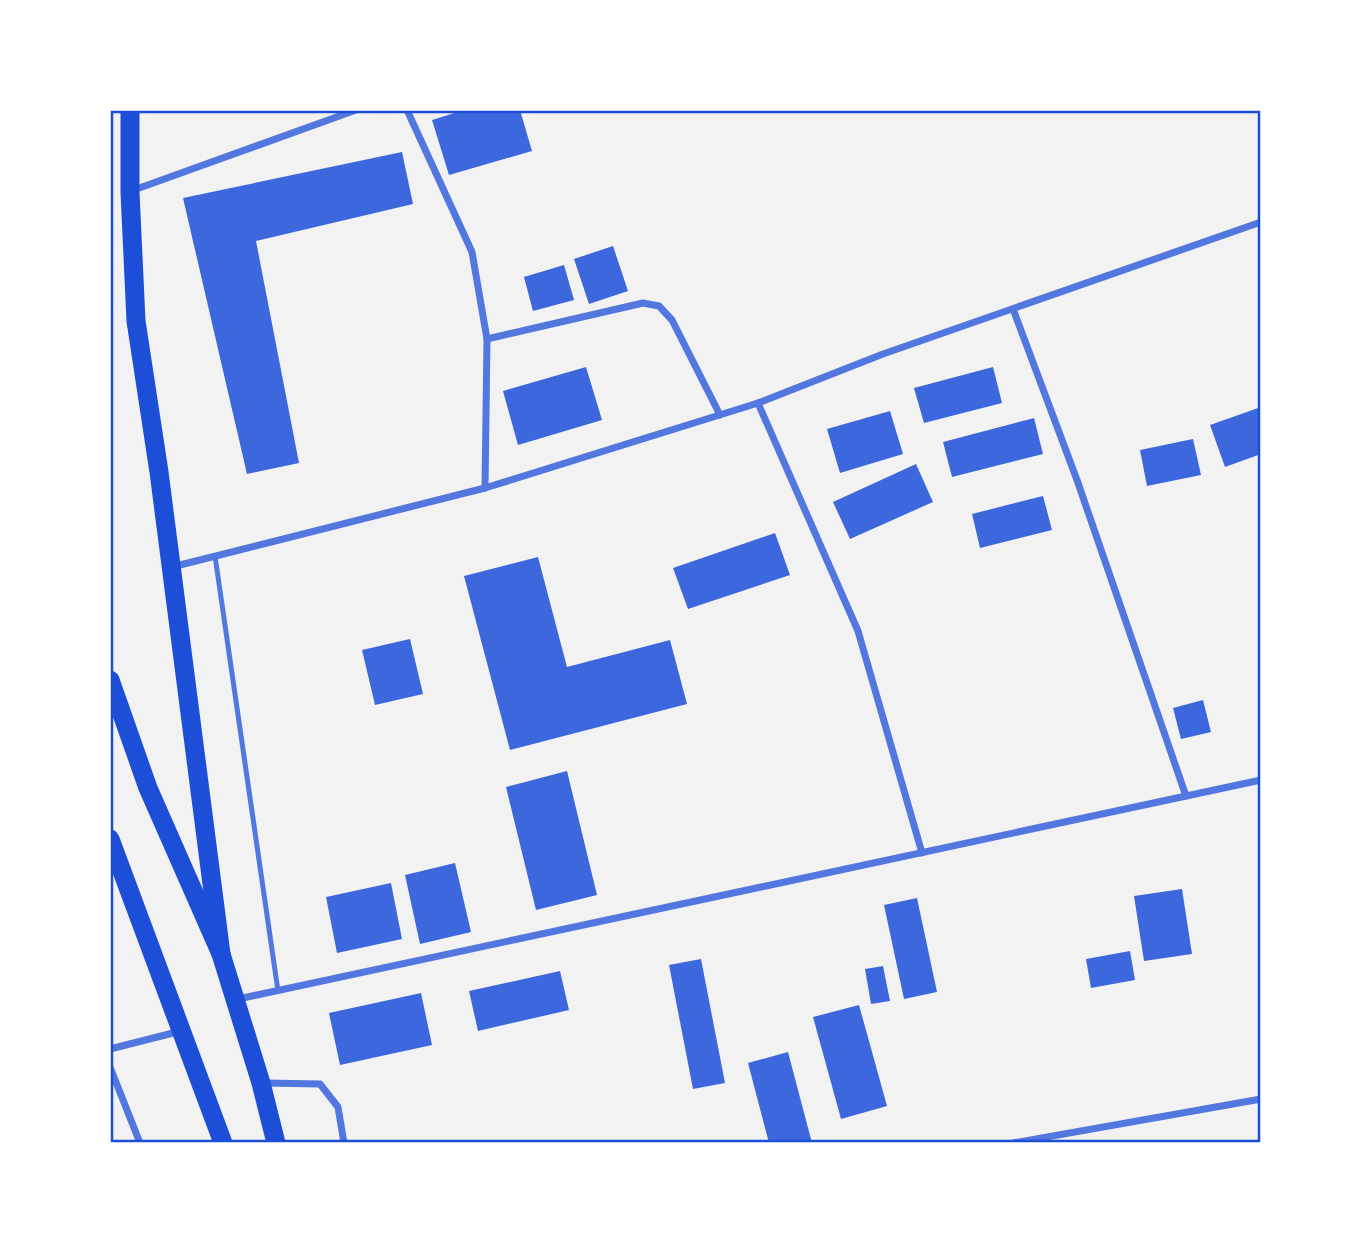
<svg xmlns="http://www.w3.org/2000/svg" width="1371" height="1253" font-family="'Alegreya Sans',sans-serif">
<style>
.building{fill:#3d67dc}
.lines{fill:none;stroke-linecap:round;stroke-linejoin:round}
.service{stroke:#5277de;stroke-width:5}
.minor{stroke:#5277de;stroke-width:7}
.trunk{stroke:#1d4ed8;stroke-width:19}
.neatline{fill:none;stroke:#1d4ed8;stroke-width:2.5}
</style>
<rect width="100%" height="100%" fill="#f2f2f2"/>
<g class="building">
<polygon points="464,110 520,110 532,151 449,175 432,120"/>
<polygon points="402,152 413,204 256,241 299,463 247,474 183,198"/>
<polygon points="613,246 628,291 589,304 574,259"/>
<polygon points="564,265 574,300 533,311 524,277"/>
<polygon points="586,367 602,420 518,445 503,391"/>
<polygon points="993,367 1002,403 924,423 914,388"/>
<polygon points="1261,407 1261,454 1225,467 1210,425"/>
<polygon points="890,411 903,454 840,473 827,429"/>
<polygon points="1034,418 1043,454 952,477 943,442"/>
<polygon points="1193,439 1201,475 1147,486 1140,450"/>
<polygon points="916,464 933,502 850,539 833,502"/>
<polygon points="1043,496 1052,530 980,548 972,514"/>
<polygon points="775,533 790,575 688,609 673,568"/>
<polygon points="538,557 567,667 670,640 687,704 510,750 464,576"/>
<polygon points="410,639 423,694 375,705 362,650"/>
<polygon points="1203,700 1211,732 1181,739 1173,708"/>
<polygon points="567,771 597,895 536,910 506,787"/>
<polygon points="455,863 471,932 420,944 405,875"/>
<polygon points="391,883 402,939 337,953 326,897"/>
<polygon points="1182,889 1192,954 1144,961 1134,896"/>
<polygon points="917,898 937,992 904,999 884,905"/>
<polygon points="1130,951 1135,980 1091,988 1086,959"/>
<polygon points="701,959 725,1083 693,1089 669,965"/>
<polygon points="883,966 890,1001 871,1004 865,969"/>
<polygon points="560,971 569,1010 478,1031 469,991"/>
<polygon points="421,993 432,1045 340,1065 329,1013"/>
<polygon points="859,1005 887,1106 841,1119 813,1017"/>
<polygon points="788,1052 812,1143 769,1143 748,1063"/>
</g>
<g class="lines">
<polyline class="service" points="215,556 278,991"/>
<g class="minor">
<polyline points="407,110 472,252 487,339 485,488"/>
<polyline points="131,191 356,110"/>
<polyline points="1013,309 1077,480 1186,796"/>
<polyline points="487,339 643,303 659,306 672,320 720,415"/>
<polyline points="758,403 858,631 922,853"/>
<polyline points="172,567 485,488 758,403 883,354 1261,222"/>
<polyline points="238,999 1261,780"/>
<polyline points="110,1049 181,1031"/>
<polyline points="110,1067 140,1143"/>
<polyline points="264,1083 320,1084 338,1107 344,1143"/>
<polyline points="1013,1143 1261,1099"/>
</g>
<g class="trunk">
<polyline points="130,110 130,192 136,321 159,472 221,954"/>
<polyline points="110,680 148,788 221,954 261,1083 276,1143"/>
<polyline points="110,839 223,1143"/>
</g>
</g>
<rect width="1371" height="1253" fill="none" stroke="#ffffff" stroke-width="224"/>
<rect x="112" y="112" width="1147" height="1029" class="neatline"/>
</svg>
